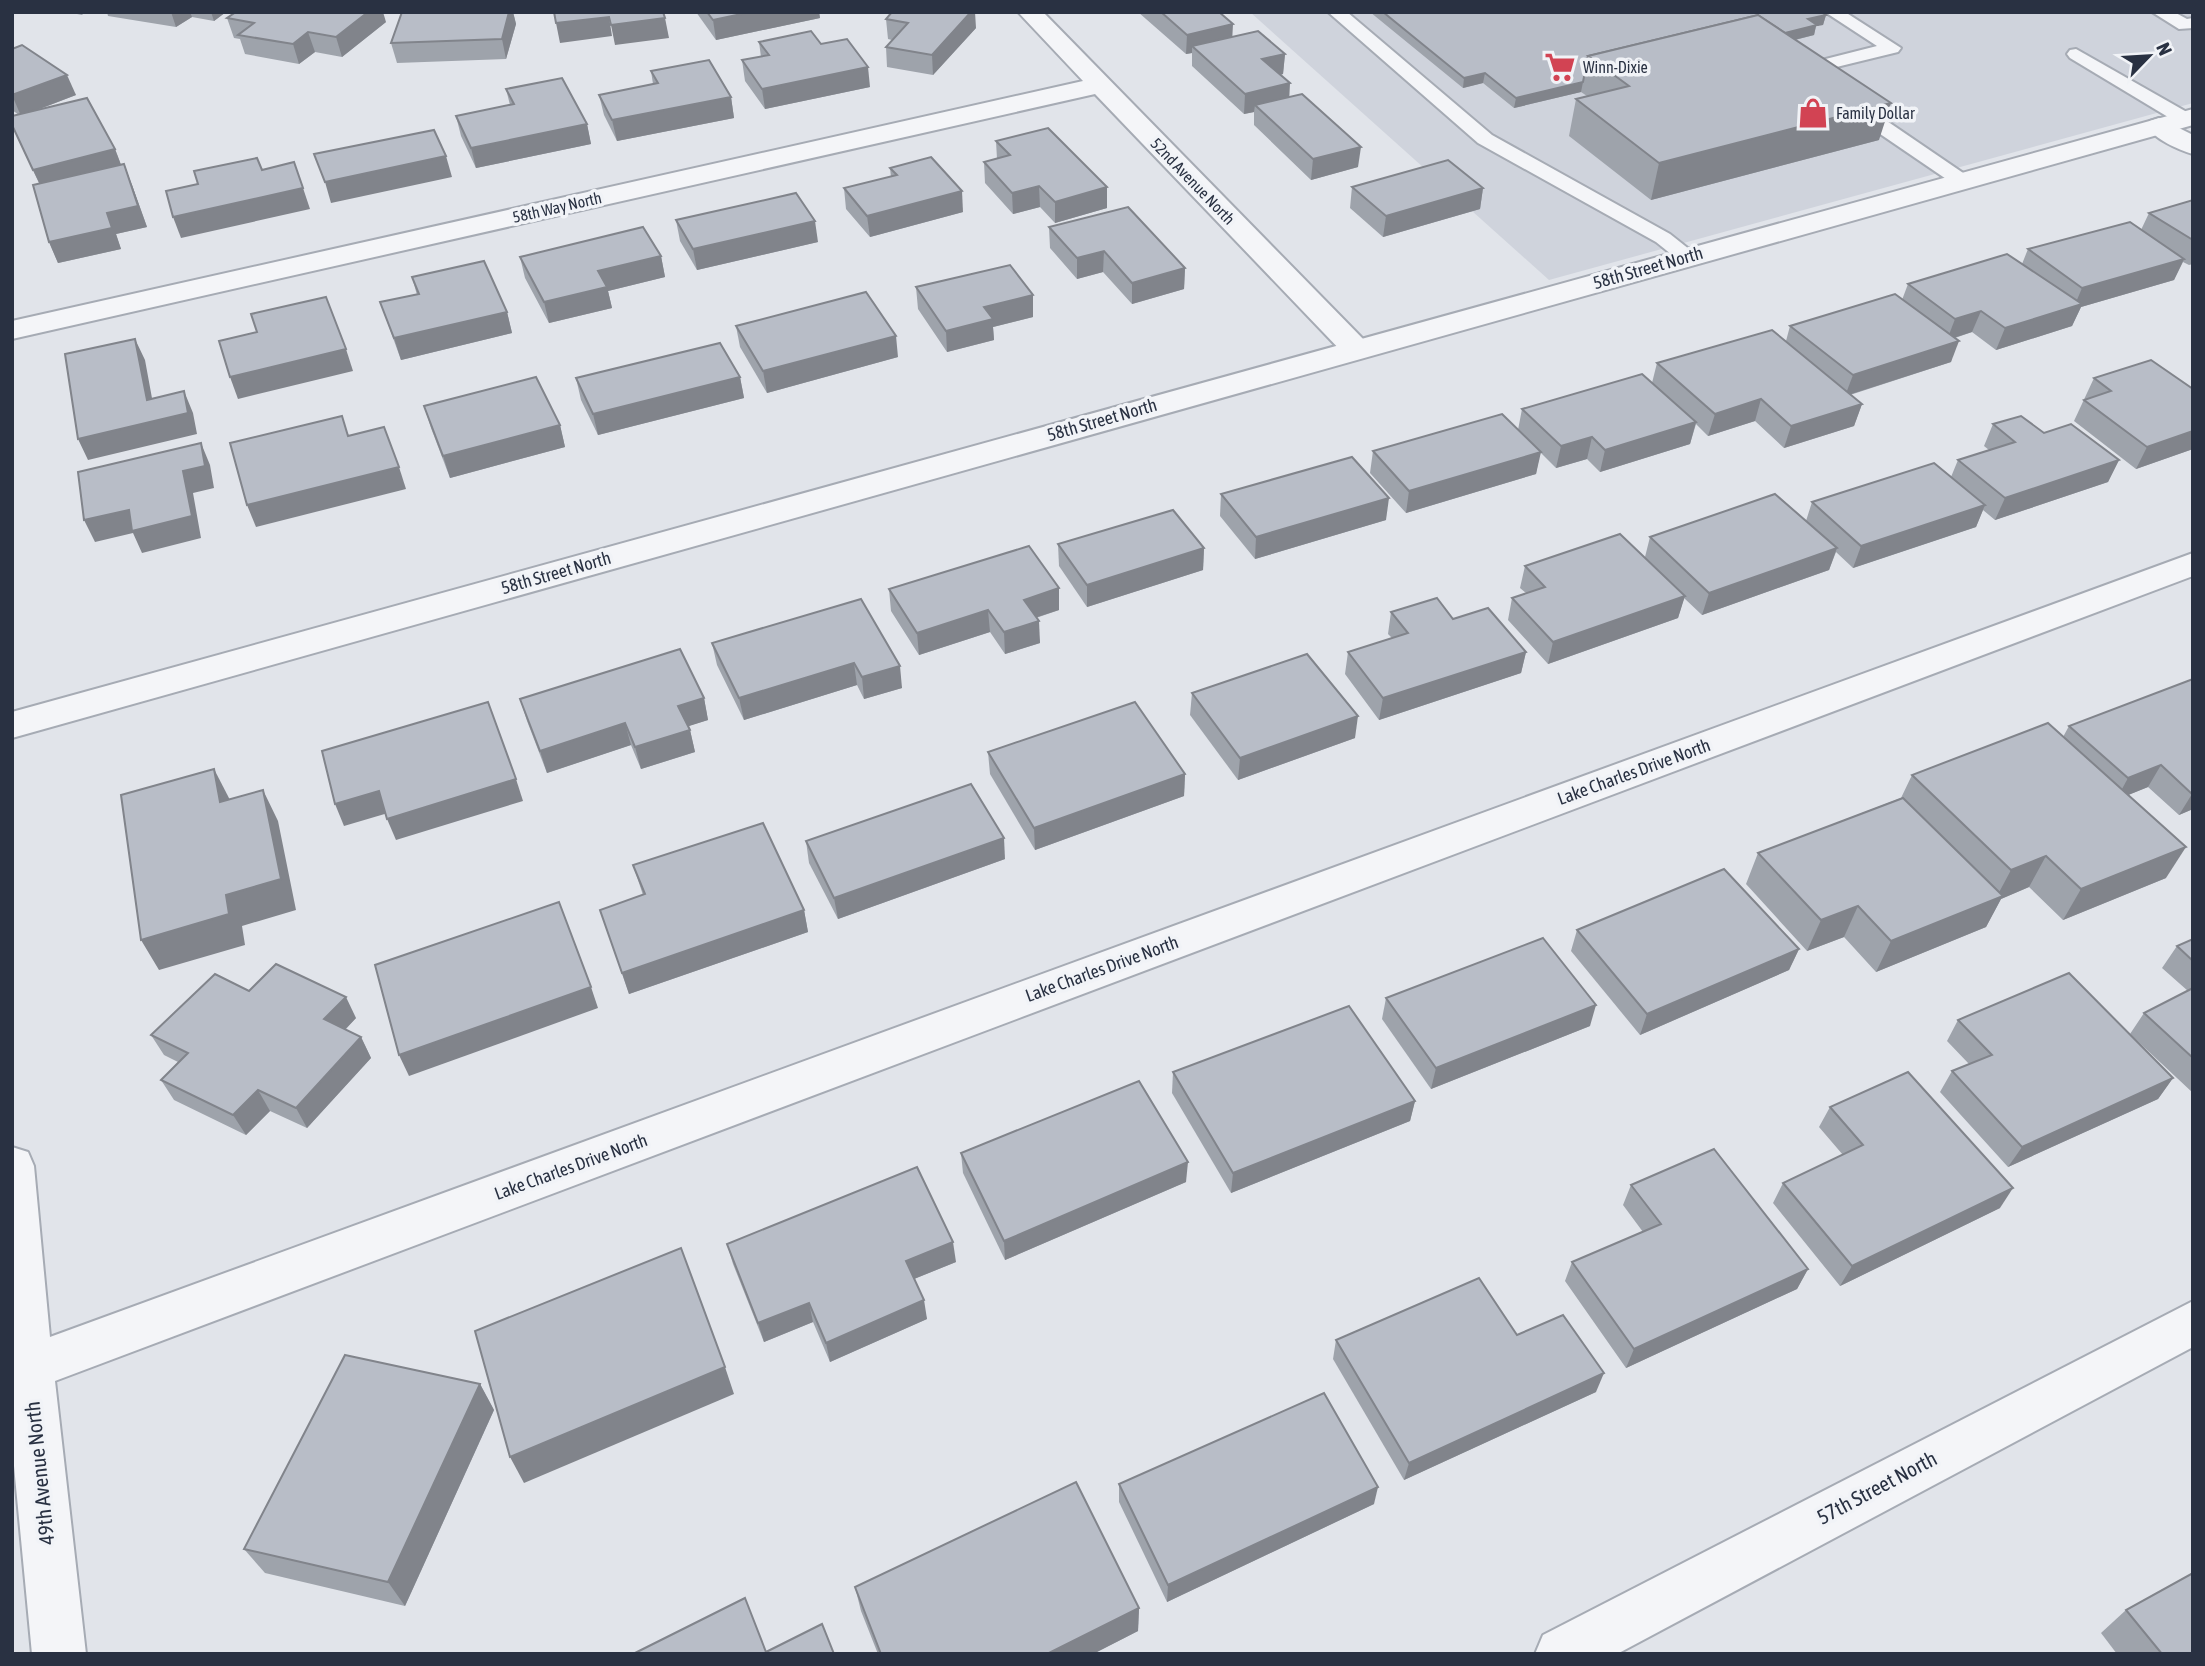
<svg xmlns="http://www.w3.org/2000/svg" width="2205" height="1666" font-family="'Asap Condensed',sans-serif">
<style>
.built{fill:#cfd3dc}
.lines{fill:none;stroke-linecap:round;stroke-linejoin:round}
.service-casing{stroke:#a6abb4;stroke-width:4}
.minor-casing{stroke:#a6abb4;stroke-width:4}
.tertiary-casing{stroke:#a6abb4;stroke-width:4}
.service{fill:#f4f5f8;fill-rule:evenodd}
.minor{fill:#f4f5f8;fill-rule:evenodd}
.tertiary{fill:#f4f5f8;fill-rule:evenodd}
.wall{fill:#9ea3ab}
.shaded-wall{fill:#81848b}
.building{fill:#b8bdc7;stroke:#81848b;stroke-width:2}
.labels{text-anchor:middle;stroke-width:7;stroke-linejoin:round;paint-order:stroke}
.far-poi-label{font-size:16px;fill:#293142;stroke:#f1f3f7;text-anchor:start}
.far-street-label{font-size:16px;fill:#293142;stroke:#f1f3f7}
.street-label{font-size:18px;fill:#293142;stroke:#f1f3f7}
.near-street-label{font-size:21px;fill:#293142;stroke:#f1f3f7}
</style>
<rect width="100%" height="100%" fill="#e1e4ea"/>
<polygon class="built" points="1250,12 2193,12 2193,103 1549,280"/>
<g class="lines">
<g class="service-casing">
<g id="service">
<path d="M1328 12H1347L1492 135 1670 234 1699 257 1696 261C1680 265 1668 251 1656 242L1478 143Z"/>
<polygon points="1825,12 1845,12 1901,48 1898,52 1812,73 1809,78 1797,78 1791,71 1794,67 1877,46"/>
<polygon points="2152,12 2174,12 2187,19 2193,18 2193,28 2179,29"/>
<polygon points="2076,49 2192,115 2193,121 2185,125 2178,123 2070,58 2067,54 2070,50"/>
<polygon points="1852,100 1859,102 1969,177 1972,181 1969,185 1955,185 1845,110 1843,106"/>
</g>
</g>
<g class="minor-casing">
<g id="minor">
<polygon points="1018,12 1043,12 1367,343 1371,349 1367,355 1356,358 1345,355 1095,94 12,339 12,321 1083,81"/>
<path d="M2159 118 2193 135V154C2178 150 2155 139 2146 126L2150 121Z"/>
<polygon points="2193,553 2193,576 55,1381 86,1654 32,1654 12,1445 12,1147 28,1152 34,1166 50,1337"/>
<polygon points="2193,1301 2193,1347 1617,1654 1535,1654 1543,1635"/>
</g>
</g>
<g class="tertiary-casing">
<polygon id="tertiary" points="2193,109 2193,125 12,738 12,712"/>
</g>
<use href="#service" class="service"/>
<use href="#minor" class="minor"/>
<use href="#tertiary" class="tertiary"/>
</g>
<g class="wall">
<polygon points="67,12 85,12 82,15"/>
<polygon points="107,12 226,12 214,21 192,17 176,27 108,16"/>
<polygon points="402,12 513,12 516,24 506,59 397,63 391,43"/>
<polygon points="696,12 819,12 820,18 716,40"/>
<polygon points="1138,12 1219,12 1232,37 1285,54 1283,74 1280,75 1289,97 1358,167 1311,180 1254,125 1254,112 1244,114 1192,66 1192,53 1186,54"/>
<polygon points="1370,12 1822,12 1826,15 1823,25 1816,26 1814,35 1795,40 1879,140 1651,200 1569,136 1576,99 1587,96 1581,92 1514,108 1483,83 1463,88"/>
<polygon points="227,18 386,22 342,57 315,52 299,64 245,54 240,39 234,38"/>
<polygon points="886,19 976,28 933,75 887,67 886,47 892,40 888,39"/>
<polygon points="759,42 821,44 870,87 765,109 745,81 742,60 761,57"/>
<polygon points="12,49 76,95 32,112 115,149 121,165 132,185 147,227 116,234 121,249 58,263 49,242 39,183 12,126 19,115 12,110"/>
<polygon points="651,71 731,97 734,118 617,141 604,115 599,95 653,84"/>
<polygon points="506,89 587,124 591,144 476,168 461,136 456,116 510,105"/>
<polygon points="996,141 1107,187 1107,208 1055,223 1040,207 1013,214 985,183 984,162 997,159"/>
<polygon points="890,168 963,212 870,237 846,209 844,188 891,177"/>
<polygon points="1352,187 1483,188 1480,209 1383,237 1350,208"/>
<polygon points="2193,200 2193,264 2189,265 2183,262 2174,280 2081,307 2072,326 1996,350 1972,332 1955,338 1951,362 1850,395 1862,404 1854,426 1784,448 1755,421 1708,436 1696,424 1690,444 1600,472 1587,459 1556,468 1540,452 1536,474 1406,513 1370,473 1373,451 1518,430 1522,409 1652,383 1657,363 1786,341 1790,326 1902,300 1908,284 2022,264 2028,249 2141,230 2149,213"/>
<polygon points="676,220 818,242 697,270 680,241"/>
<polygon points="1049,227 1185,268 1184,289 1132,304 1103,272 1077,279 1050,248"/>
<polygon points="661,256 665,277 608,291 612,308 549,323 525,278 520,257"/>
<polygon points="412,277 507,312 512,333 401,360 380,302 417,295"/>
<polygon points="916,287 1033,295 1033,317 993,327 994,340 947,352 918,309"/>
<polygon points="736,326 898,357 767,393 740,347"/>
<polygon points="740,377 744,398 598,435 581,400 576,378"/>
<polygon points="2094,378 2193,389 2193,449 2136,469 2074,421"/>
<polygon points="424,406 560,425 565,447 450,478 431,428"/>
<polygon points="1993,424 2044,433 2119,460 2108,482 1995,520 1983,510 1976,527 1853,568 1836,552 1829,570 1702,615 1684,598 1678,618 1548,664 1508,620 1512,598 1526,593 1520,588 1525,566 1645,557 1650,537 1806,521 1812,502 1951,477 1958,460 1989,450 1984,446"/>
<polygon points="1221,494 1386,520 1255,559 1220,516"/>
<polygon points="1058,544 1204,548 1203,570 1087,607 1059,566"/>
<polygon points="889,589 1059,610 1036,618 1040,643 1005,654 990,632 919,655 891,611"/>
<polygon points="861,599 902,688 864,699 857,685 744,720 717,665 712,643"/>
<polygon points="1391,612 1453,619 1526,652 1521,673 1379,720 1345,674 1348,652 1392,638 1388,634"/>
<polygon points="2193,679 2193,809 2179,815 2148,787 2128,795 2166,878 2063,920 2029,887 2001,899 1986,927 1876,972 1844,937 1807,951 1746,884 1758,853 1901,798 1912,775 2063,737 2069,726"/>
<polygon points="1192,693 1355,738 1238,780 1190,715"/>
<polygon points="704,698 708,720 688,726 690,730 695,752 641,769 631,745 547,773 527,721 520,699"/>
<polygon points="988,752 1185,774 1184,796 1035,850 990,774"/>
<polygon points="806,841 1005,859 838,919 809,863"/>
<polygon points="633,865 804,910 808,932 629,994 600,910 643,895"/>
<polygon points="1577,930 1799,949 1789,970 1640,1035 1571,951"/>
<polygon points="2193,939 2193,1093 2130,1034 2144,1013 2188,991 2162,968 2177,946"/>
<polygon points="249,991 356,1018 345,1030 361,1037 371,1058 307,1128 270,1111 246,1135 174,1100 161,1080 178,1062 164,1055 151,1035"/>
<polygon points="1386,998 1590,1026 1431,1089 1382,1019"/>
<polygon points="1958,1020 2173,1078 2158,1099 2008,1167 1940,1092 1952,1071 1969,1064 1947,1041"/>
<polygon points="1173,1072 1415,1101 1410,1121 1231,1193 1172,1093"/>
<polygon points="1830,1107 2000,1208 1840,1286 1773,1203 1783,1183 1843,1155 1819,1127"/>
<polygon points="961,1153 1186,1182 1005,1260 963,1173"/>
<polygon points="1631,1185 1808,1269 1797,1289 1626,1368 1565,1281 1572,1262 1643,1232 1623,1205"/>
<polygon points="727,1244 956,1262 914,1279 927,1319 830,1362 813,1322 764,1342 733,1264"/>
<polygon points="1517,1335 1596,1392 1404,1480 1333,1359 1336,1340"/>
<polygon points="480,1384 494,1410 405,1606 265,1573 244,1549"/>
<polygon points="1119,1484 1374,1504 1167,1602 1119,1502"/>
<polygon points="855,1587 1139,1608 1138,1631 1093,1654 878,1654 861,1611"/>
<polygon points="2126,1610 2193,1654 2117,1654 2101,1633"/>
</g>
<g class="shaded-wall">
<polygon points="171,12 190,12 192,17 176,27"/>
<polygon points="211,12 226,12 214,21"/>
<polygon points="368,12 383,12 386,22 342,57 336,37"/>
<polygon points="509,12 513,12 516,24 506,59 502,39"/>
<polygon points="751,12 819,12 820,18 716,40 713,20"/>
<polygon points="971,12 975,12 976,28 933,75 932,55"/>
<polygon points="1826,15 1823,25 1816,26 1814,35 1624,82 1808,19"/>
<polygon points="609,17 612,36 560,43 556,23"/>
<polygon points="665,18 669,38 615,45 611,25"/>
<polygon points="1233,24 1232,43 1192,46 1192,53 1186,54 1187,35"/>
<polygon points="308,32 315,52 299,64 293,44"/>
<polygon points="1285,54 1283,74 1261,79 1262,59"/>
<polygon points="868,67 870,87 765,109 762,89"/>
<polygon points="1485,73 1483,83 1463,88 1464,78"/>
<polygon points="67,75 76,95 21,116 12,95"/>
<polygon points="1583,82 1581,92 1514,108 1516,98"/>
<polygon points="1290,83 1289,103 1255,105 1254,112 1244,114 1245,94"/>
<polygon points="731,97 734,118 617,141 612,120"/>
<polygon points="1891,103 1879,140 1651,200 1659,163"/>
<polygon points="587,124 591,144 476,168 471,148"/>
<polygon points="1361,147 1358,167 1311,180 1313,159"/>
<polygon points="115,149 123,170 43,191 33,170"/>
<polygon points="446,156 452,177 331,203 325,182"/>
<polygon points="124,164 132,185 147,227 116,234 121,249 58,263 49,242 107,213"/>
<polygon points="1039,186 1040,207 1013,214 1012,193"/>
<polygon points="1107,187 1107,208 1055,223 1055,202"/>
<polygon points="303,188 310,209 181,238 173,217"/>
<polygon points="1483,188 1480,209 1383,237 1386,216"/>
<polygon points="962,191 963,212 870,237 867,216"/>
<polygon points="815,221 818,242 697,270 693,249"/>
<polygon points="1104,251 1103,272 1077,279 1077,258"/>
<polygon points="661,256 665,277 608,291 612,308 549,323 544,302 598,271"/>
<polygon points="2184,259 2174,280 2081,307 2072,326 1996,350 2005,328 2074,307 2082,288"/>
<polygon points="1185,268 1184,289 1132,304 1132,283"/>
<polygon points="1033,295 1033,317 993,327 994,340 947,352 946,331 984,307"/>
<polygon points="1981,311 1972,332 1947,340 1955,319"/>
<polygon points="507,312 512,333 401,360 394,338"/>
<polygon points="896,336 898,357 767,393 763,371"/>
<polygon points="135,339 145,360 156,420 184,391 193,413 197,434 88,460 78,439 147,400"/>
<polygon points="1959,341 1951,362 1845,396 1853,375"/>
<polygon points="346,349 353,371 238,399 230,377"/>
<polygon points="740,377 744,398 598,435 593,414"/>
<polygon points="1761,399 1755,421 1708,436 1715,414"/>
<polygon points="1862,404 1854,426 1784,448 1791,426"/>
<polygon points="1696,422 1690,444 1600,472 1605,450"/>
<polygon points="560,425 565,447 450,478 443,456"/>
<polygon points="2193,431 2193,449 2136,469 2147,447"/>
<polygon points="1592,437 1587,459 1556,468 1561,446"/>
<polygon points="201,443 210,465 214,488 193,493 201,538 142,553 133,533 95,542 84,520 129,510 183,471"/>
<polygon points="1541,452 1536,474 1406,513 1409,491"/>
<polygon points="2119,460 2108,482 1995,520 2005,498"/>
<polygon points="399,467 406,489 256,527 247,505"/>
<polygon points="1389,498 1386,520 1255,559 1256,537"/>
<polygon points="1985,505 1976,527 1853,568 1861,546"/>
<polygon points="1204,548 1203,570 1087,607 1087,585"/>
<polygon points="1837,548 1829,570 1702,615 1709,593"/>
<polygon points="1059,588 1059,610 1025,621 1024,600"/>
<polygon points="1685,596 1678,618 1548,664 1553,642"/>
<polygon points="988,610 990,632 919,655 917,633"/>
<polygon points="1039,621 1040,643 1005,654 1004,632"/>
<polygon points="1526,652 1521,673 1379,720 1383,698"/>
<polygon points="854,663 857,685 744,720 739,698"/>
<polygon points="900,666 902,688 864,699 862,677"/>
<polygon points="704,698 708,720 683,728 678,706"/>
<polygon points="1358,716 1355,738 1238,780 1240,758"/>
<polygon points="625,723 631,745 547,773 540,751"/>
<polygon points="690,730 695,752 641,769 635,747"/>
<polygon points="2161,765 2148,787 2116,800 2128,778"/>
<polygon points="214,769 230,800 220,802"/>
<polygon points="1185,774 1184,796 1035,850 1034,828"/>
<polygon points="516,779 523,801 396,840 387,819"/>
<polygon points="263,790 278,821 296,910 242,926 245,945 159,970 141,940"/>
<polygon points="379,791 388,813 344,826 335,804"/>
<polygon points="2193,793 2193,809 2179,815 2192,794"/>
<polygon points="1004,838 1005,859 838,919 834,898"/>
<polygon points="2186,847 2166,878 2063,920 2081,889"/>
<polygon points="2046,856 2029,887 2001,899 1986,927 1876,972 1891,941 1996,898 2011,870"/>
<polygon points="1858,906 1844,937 1807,951 1821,920"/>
<polygon points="804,910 808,932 629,994 622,973"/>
<polygon points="1799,949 1789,970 1640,1035 1647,1014"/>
<polygon points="591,987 598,1008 409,1076 399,1055"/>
<polygon points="346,997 356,1018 335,1040 324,1019"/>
<polygon points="1596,1005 1590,1026 1431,1089 1436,1068"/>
<polygon points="361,1037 371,1058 307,1128 296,1108"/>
<polygon points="2173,1078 2158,1099 2008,1167 2022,1147"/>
<polygon points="258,1090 270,1111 246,1135 233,1115"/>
<polygon points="1415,1101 1410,1121 1231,1193 1233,1173"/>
<polygon points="1188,1162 1186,1182 1005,1260 1004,1241"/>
<polygon points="2013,1188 2000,1208 1840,1286 1852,1266"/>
<polygon points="953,1242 956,1262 909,1281 906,1261"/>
<polygon points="1808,1269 1797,1289 1626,1368 1634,1349"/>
<polygon points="924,1300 927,1319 830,1362 826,1343"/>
<polygon points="809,1303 813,1322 764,1342 758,1323"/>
<polygon points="725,1367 734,1394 524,1483 510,1457"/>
<polygon points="1604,1373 1596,1392 1404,1480 1409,1463"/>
<polygon points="480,1384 494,1410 405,1606 388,1582"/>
<polygon points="1378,1487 1374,1504 1167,1602 1168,1585"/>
<polygon points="1139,1608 1138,1631 1093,1654 1047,1654"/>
</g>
<g class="building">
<polygon points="236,12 368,12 336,37 308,32 293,44 238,35 254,23 227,18"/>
<polygon points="402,12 509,12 502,39 391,43"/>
<polygon points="554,12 663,12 665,18 611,25 609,17 556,23"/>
<polygon points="707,12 751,12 713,20"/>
<polygon points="892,12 971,12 932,55 886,47 908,23 886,19"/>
<polygon points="1161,12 1219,12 1233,24 1187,35"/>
<polygon points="1383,12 1822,12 1826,15 1808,19 1817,25 1785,33 1758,15 1588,56 1583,82 1516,98 1485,73 1464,78"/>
<polygon points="1758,15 1891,103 1659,163 1576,99 1629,86 1588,56"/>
<polygon points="811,31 821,44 847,39 868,67 762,89 742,60 769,55 759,42"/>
<polygon points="1258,31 1285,54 1262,59 1290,83 1245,94 1192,46"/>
<polygon points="22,45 67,75 12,95 12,49"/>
<polygon points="709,60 731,97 612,120 599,95 658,83 651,71"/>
<polygon points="562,78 587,124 471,148 456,116 514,104 506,89"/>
<polygon points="1302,94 1361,147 1313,159 1255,105"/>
<polygon points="87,98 115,149 33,170 12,125 12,116"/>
<polygon points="1048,128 1107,187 1055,202 1039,186 1012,193 984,162 1010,155 996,141"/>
<polygon points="434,130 446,156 325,182 314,154"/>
<polygon points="931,157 962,191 867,216 844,188 897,175 890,168"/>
<polygon points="257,158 262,170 294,162 303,188 173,217 166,191 198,184 194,171"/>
<polygon points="1448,160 1483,188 1386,216 1352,187"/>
<polygon points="124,164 138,206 107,213 112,228 49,242 33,185"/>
<polygon points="796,193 815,221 693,249 676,220"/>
<polygon points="2193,200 2193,240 2149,213"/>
<polygon points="1128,207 1185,268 1132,283 1104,251 1077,258 1049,227"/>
<polygon points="2130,222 2184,259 2082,288 2028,249"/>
<polygon points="643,227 661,256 598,271 607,287 544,302 520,257"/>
<polygon points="2007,254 2082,304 2005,328 1981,311 1955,319 1908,284"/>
<polygon points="484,261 507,312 394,338 380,302 419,294 412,277"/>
<polygon points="1010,265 1033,295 984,307 993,319 946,331 916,287"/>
<polygon points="866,292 896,336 763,371 736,326"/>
<polygon points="1895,294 1959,341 1853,375 1790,326"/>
<polygon points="326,297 346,349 230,377 219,341 257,332 251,314"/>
<polygon points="1772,330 1862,404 1791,426 1761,399 1715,414 1657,363"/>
<polygon points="135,339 147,400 184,391 188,413 78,439 65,354"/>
<polygon points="720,343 740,377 593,414 576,378"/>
<polygon points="2151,360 2193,389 2193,431 2147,447 2084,400 2111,391 2094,378"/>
<polygon points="1642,374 1696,422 1605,450 1592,437 1561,446 1522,409"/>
<polygon points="536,377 560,425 443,456 424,406"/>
<polygon points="1502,414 1541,452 1409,491 1373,451"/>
<polygon points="342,416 348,436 384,427 399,467 247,505 230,443"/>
<polygon points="2021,416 2044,433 2071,424 2119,460 2005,498 1958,460 2015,442 1993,424"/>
<polygon points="201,443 205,466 183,471 192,516 132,531 129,510 84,520 78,472"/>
<polygon points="1352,457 1389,498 1256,537 1221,494"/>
<polygon points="1934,463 1985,505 1861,546 1812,502"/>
<polygon points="1775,494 1837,548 1709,593 1650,537"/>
<polygon points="1173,510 1204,548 1087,585 1058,544"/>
<polygon points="1620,534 1685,596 1553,642 1512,598 1545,587 1525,566"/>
<polygon points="1029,546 1059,588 1024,600 1039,621 1004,632 988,610 917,633 889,589"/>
<polygon points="1437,598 1453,619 1488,608 1526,652 1383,698 1348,652 1408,633 1391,612"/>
<polygon points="861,599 900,666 862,677 854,663 739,698 712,643"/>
<polygon points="680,649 704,698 678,706 690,730 635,747 625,723 540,751 520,699"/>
<polygon points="1307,654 1358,716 1240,758 1192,693"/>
<polygon points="2193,679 2192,794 2161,765 2128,778 2069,726"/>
<polygon points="488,702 516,779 387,819 379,791 335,804 322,751"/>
<polygon points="1135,702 1185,774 1034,828 988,752"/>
<polygon points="2048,723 2186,847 2081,889 2046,856 2011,870 1912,775"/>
<polygon points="214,769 220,802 263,790 281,879 226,895 229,914 141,940 121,795"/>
<polygon points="971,784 1004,838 834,898 806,841"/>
<polygon points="1903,798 2003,896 1891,941 1858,906 1821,920 1758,853"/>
<polygon points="763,823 804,910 622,973 600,910 645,894 633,865"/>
<polygon points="1724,869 1799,949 1647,1014 1577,930"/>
<polygon points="559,902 591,987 399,1055 375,965"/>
<polygon points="1543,938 1596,1005 1436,1068 1386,998"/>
<polygon points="2193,939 2193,961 2177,946"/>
<polygon points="276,964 346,997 324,1019 361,1037 296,1108 258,1090 233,1115 161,1080 188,1053 151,1035 215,974 249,991"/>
<polygon points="2069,973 2173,1078 2022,1147 1952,1071 1992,1055 1958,1020"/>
<polygon points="2193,988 2193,1058 2144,1013"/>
<polygon points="1349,1006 1415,1101 1233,1173 1173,1072"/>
<polygon points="1908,1072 2013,1188 1852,1266 1783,1183 1863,1145 1830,1107"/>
<polygon points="1139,1081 1188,1162 1004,1241 961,1153"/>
<polygon points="1714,1149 1808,1269 1634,1349 1572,1262 1661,1224 1631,1185"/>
<polygon points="917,1167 953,1242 906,1261 924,1300 826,1343 809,1303 758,1323 727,1244"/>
<polygon points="681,1248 725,1367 510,1457 475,1331"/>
<polygon points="1479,1278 1517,1335 1563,1315 1604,1373 1409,1463 1336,1340"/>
<polygon points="345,1355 480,1384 388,1582 244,1549"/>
<polygon points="1324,1393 1378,1487 1168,1585 1119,1484"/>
<polygon points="1076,1482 1139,1608 1047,1654 881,1654 855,1587"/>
<polygon points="2193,1573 2193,1654 2162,1654 2126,1610"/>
<polygon points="745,1598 766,1652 822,1624 834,1654 633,1654"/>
</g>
<defs>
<g id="supermarket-bare" transform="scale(2.415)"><path d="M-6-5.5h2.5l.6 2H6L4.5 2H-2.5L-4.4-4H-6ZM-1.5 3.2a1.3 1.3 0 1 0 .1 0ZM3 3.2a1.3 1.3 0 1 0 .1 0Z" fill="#d24353" stroke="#f1f3f7" stroke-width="2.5" paint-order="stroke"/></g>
<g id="shop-bare" transform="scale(2.415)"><path d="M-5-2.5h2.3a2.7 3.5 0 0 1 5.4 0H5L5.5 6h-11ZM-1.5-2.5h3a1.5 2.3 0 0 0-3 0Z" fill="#d24353" stroke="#f1f3f7" stroke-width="2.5" paint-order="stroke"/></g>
</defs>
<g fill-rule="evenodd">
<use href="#supermarket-bare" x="1560" y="67"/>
<use href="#shop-bare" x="1813" y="113"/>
</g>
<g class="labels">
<g class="far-poi-label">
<text x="1583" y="73">Winn-Dixie</text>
<text x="1836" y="119">Family Dollar</text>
</g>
<g class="far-street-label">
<text transform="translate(1193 181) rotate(46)" y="6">52nd Avenue North</text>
<text transform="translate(557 207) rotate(-13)" y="6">58th Way North</text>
</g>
<g class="street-label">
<text transform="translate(1648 268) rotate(-16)" y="6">58th Street North</text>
<text transform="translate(1102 420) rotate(-16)" y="6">58th Street North</text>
<text transform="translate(556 573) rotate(-16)" y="6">58th Street North</text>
<text transform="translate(1634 772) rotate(-20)" y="6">Lake Charles Drive North</text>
<text transform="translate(1102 969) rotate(-20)" y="6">Lake Charles Drive North</text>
<text transform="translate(571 1167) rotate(-20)" y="6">Lake Charles Drive North</text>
</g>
<g class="near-street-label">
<text transform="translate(40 1473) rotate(-96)" y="7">49th Avenue North</text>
<text transform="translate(1877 1488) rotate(-28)" y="7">57th Street North</text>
</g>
</g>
<rect width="2205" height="1666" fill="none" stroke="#293142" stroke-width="28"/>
<g transform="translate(2149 56) rotate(65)" stroke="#f1f3f7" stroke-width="5" paint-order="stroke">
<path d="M0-5L12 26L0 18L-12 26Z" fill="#293142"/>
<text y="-10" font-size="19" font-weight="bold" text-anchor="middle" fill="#293142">N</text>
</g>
</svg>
